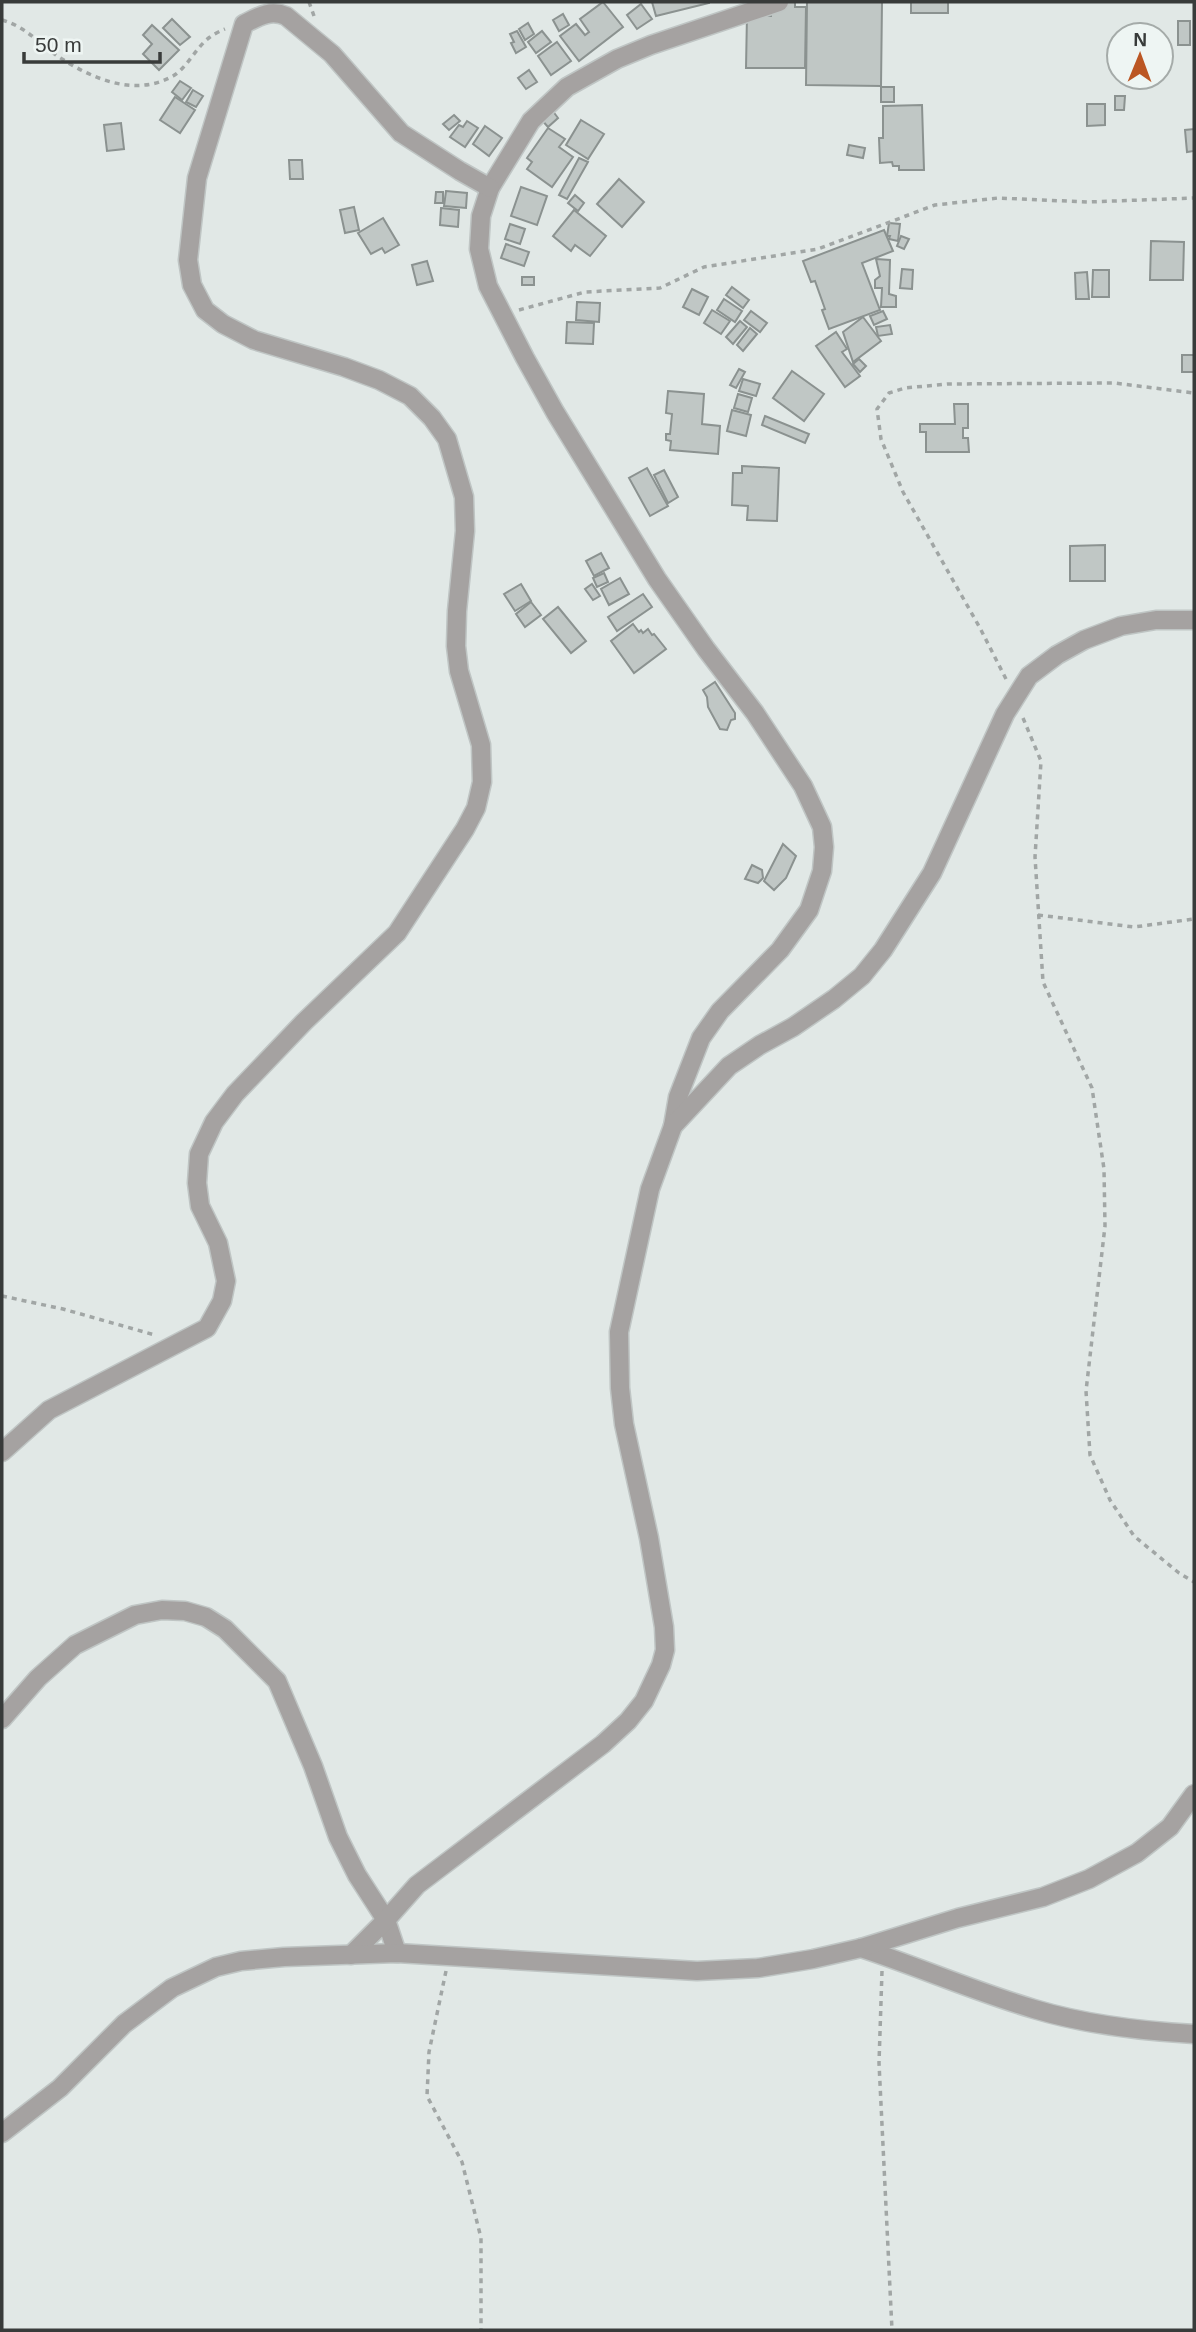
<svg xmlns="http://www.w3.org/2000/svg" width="1196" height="2332" font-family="Helvetica,sans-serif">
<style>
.building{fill:#c0c7c5;stroke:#8b9290;stroke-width:2}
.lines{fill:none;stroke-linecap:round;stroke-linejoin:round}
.street-casing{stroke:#bfc5c4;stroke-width:21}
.path{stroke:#a1a6a5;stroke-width:3.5;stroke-dasharray:5 5;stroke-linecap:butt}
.street{stroke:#a5a2a1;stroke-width:18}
</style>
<rect width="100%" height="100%" fill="#e1e8e6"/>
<g class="building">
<polygon points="603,2 623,27 579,61 560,36 576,24 585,35 589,32 580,19"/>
<polygon points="652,2 709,2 709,3 656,16"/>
<polygon points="785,2 795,2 795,7 806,7 805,68 746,68 747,15 771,16 771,7"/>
<polygon points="807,2 882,2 881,86 806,85"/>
<rect x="911" y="2" width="37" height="11"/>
<polygon points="641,4 652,19 637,29 627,15"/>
<polygon points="563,14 569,25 559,31 553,20"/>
<polygon points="172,19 190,37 180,45 163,28"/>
<rect x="1178" y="21" width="12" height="24"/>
<polygon points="528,23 534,34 525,40 519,29"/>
<polygon points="152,25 179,50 159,70 143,54 152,44 143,35"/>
<polygon points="517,31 526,47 516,53 511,43 514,42 510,34"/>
<polygon points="542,31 551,42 536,53 528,42"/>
<polygon points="557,42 571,61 551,75 538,56"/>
<polygon points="529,70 537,82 526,89 518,78"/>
<polygon points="180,81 191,88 182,100 172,92"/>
<rect x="881" y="87" width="13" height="15"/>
<polygon points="193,90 203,96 196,107 186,102"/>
<polygon points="1115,96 1125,96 1124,110 1115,110"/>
<polygon points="175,97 195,110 180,133 160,120"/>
<polygon points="1087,104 1105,104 1105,125 1087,126"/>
<polygon points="922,105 924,170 899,170 899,166 893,166 892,162 880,163 879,138 883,138 883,106"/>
<polygon points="552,110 558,118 548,127 541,119"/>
<polygon points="454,115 460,121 449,130 443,124"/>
<polygon points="581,120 604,134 588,159 566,145"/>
<polygon points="467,121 478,128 465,147 450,137 459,125 463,127"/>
<polygon points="121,123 124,149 107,151 104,125"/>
<polygon points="485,126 502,138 489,156 473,144"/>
<polygon points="548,128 565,139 559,147 573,157 552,187 527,169 532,162 527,158"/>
<polygon points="1194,129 1194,151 1187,152 1185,130"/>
<polygon points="849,145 865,148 863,158 847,155"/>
<polygon points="579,158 588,162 567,199 559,195"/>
<polygon points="289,160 302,160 303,179 290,179"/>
<polygon points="619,179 644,202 622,227 597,204"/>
<polygon points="521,187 547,196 537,225 511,216"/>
<polygon points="446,191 467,193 466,208 444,206"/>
<polygon points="436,192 443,192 443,203 435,203"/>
<polygon points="575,195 584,203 578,211 568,203"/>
<polygon points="354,207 359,230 345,233 340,210"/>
<polygon points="441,208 459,210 458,227 440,225"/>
<polygon points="574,210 606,236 590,256 575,245 571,251 553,236"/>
<polygon points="383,218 399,245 385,253 382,248 371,254 358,233"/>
<polygon points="889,223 900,224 898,241 889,239 890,236 887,236"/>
<polygon points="510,224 525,229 520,244 505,239"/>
<polygon points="884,230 893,251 862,263 880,310 829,329 822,310 825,309 815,281 811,282 803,261"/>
<polygon points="901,236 909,239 904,249 897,246"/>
<polygon points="1151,241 1184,242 1183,280 1150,280"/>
<polygon points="506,244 529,252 524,266 501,258"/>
<polygon points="876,259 890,260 889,294 896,296 896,307 881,307 882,288 875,288 875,280 880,276"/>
<polygon points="427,261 433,281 417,285 412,265"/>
<polygon points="902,269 913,270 912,289 900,288"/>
<polygon points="1093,270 1109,270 1109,297 1092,297"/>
<polygon points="1087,272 1089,299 1076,299 1075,273"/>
<rect x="522" y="277" width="12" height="8"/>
<polygon points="732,287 749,300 743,308 726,295"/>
<polygon points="692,289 708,297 699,315 683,307"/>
<polygon points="724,299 742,311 735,322 717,310"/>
<polygon points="577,302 600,303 599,322 576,320"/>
<polygon points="712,310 730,321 721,334 704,323"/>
<polygon points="751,311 767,323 760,332 744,320"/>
<polygon points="883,311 887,319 874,325 870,316"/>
<polygon points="863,317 881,341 853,362 843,332"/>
<polygon points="740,321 747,327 733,344 726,337"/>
<polygon points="567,322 594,323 593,344 566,343"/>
<polygon points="890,325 892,334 878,336 876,327"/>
<polygon points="750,328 757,334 743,351 737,345"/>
<polygon points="836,332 847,349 842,352 860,376 845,387 816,346"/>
<rect x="1182" y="355" width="12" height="17"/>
<polygon points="859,359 866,366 860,372 853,364"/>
<polygon points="739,369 745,372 736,388 730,385"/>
<polygon points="792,371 824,394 804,421 773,398"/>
<polygon points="743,379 760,384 756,396 739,391"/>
<polygon points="668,391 704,394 702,424 720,426 718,454 670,450 671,441 666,440 666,434 670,434 672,414 666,413"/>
<polygon points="738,394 752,398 748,412 734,408"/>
<polygon points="954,404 968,404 968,428 963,428 963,438 968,438 969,452 926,452 926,432 920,432 920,424 955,424"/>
<polygon points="732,410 751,415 746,436 727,431"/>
<polygon points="765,416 809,434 805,443 762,425"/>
<polygon points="742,466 779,468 777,521 747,520 748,506 732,505 733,473 742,473"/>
<polygon points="647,468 668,506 650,516 629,478"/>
<polygon points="664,470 678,497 668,503 654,475"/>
<polygon points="1105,545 1105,581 1070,581 1070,546"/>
<polygon points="601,553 609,568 594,576 586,561"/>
<polygon points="604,573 608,582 597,587 593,578"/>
<polygon points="620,578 629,594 609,605 601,589"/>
<polygon points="521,584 531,601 515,611 504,594"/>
<polygon points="592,584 600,596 593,600 585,589"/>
<polygon points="643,594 652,607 617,631 608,617"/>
<polygon points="531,602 541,615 525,627 516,614"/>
<polygon points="558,607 586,641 571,653 543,619"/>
<polygon points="633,624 639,632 641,630 643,633 648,629 652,635 654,634 666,649 634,673 611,641"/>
<polygon points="715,682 735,713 735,719 731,720 727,730 720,729 708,707 707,697 703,690"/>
<polygon points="783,844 796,856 786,878 774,890 764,881"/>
<polygon points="752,865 762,870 763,878 758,883 745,879"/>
</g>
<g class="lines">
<g class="street-casing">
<g id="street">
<polyline points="673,1126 678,1097 701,1038 720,1011 780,950 809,910 822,871 824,847 822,827 803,786 755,713 706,649 657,579 555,412 525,358 488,286 479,249 481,216 490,188 531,121 567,87 617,59 651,45 779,2"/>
<path d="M2 1452 49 1410 207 1328 222 1301 226 1281 218 1243 200 1206 197 1183 199 1154 214 1122 235 1094 304 1022 397 933 465 829 476 808 482 782 481 745 459 671 456 646 457 611 465 531 464 497 447 439 432 418 410 396 379 380 344 367 254 340 223 324 205 310 192 285 188 260 197 178 244 24C258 17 270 9 286 16L332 54 401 133 460 171 490 188"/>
<polyline points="2,1719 38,1678 75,1645 135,1615 162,1610 185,1611 206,1617 225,1629 277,1681 313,1766 338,1837 357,1875 386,1920 397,1953"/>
<path d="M861 1948C919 1967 976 1992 1034 2009 1087 2025 1140 2031 1194 2034"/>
<polyline points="351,1955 386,1920 417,1885 603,1744 628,1721 644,1701 661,1665 665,1650 664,1627 649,1538 624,1424 620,1388 619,1332 650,1189 673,1126 729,1066 760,1045 793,1027 834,999 862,976 883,950 932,873 1005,714 1029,676 1057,655 1084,640 1121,626 1156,620 1194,620"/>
<polyline points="2,2133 60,2088 124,2024 172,1988 216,1967 241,1961 284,1957 397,1953 697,1971 758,1968 813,1959 861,1948 958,1918 1043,1897 1089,1879 1137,1853 1170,1827 1194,1794"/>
</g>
</g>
<g class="path">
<polyline points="309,2 314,16"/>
<path d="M2 20C26 27 36 41 56 55 90 78 134 98 173 76 188 67 196 47 210 37 214 34 220 31 225 29"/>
<polyline points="519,310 585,292 660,288 704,267 818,249 935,205 998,198 1087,202 1194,198"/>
<polyline points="1006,679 980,628 903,492 881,439 877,409 889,393 905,388 947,384 1114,383 1194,393"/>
<polyline points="1023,718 1041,761 1035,857 1043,982 1092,1088 1104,1169 1105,1226 1086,1391 1090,1455 1110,1500 1134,1536 1179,1573 1194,1582"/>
<polyline points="1038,915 1134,927 1194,919"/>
<polyline points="2,1296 63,1309 155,1335"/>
<polyline points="446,1971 429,2052 427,2096 462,2162 481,2238 481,2330"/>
<polyline points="882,1971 879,2063 892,2330"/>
</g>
<use href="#street" class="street"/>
</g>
<rect width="1196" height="2332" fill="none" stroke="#383b3a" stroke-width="7"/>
<g transform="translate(1140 56) rotate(1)"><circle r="33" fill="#eef5f3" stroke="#a5aba9" stroke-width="2"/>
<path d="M0-5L12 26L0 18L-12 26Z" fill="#bb5623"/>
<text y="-10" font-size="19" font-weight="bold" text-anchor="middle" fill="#383b3a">N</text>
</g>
<path d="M24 52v10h136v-10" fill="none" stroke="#383b3a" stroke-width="3.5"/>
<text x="35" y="52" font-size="21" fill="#383b3a" stroke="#eef5f3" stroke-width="5" paint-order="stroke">50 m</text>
</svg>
